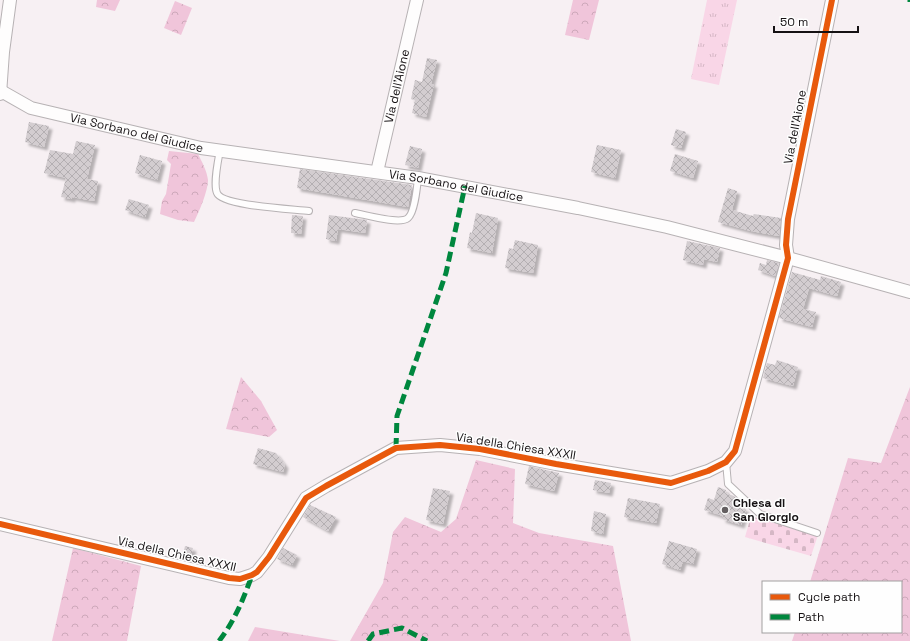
<svg xmlns="http://www.w3.org/2000/svg" width="910" height="641" font-family="'Space Grotesk',sans-serif">
<style>
.grass{fill:url(#grass-tufts)}
.forest{fill:url(#forest-crowns)}
.cemetery{fill:url(#cemetery-stones)}
.building{fill:url(#building-cross-hatch);filter:url(#shadow)}
.lines{fill:none;stroke-linecap:round;stroke-linejoin:round}
.lane-casing{stroke:#b7b2b4;stroke-width:8}
.street-casing{stroke:#b7b2b4;stroke-width:14}
.lane{stroke:#fefdfd;stroke-width:6}
.street{stroke:#fefdfd;stroke-width:12}
.quiet{stroke:#00873e;stroke-width:5;stroke-dasharray:10 5;stroke-linecap:butt}
.cycleway-casing{stroke:#fefefe;stroke-width:8}
.cycleway{stroke:#e8590c;stroke-width:6}
.poi-dot{fill:#645f61;stroke:#fefefe;stroke-width:1.5}
.labels{text-anchor:middle;stroke-width:3;stroke-linejoin:round;paint-order:stroke}
.street-label{font-size:12px;fill:#151113;stroke:#fefefe}
.poi-label{font-size:12px;font-weight:bold;fill:#151113;stroke:#fefefe;text-anchor:start}
</style>
<defs>
<pattern id="grass-tufts" width="24" height="20" patternUnits="userSpaceOnUse"><rect width="24" height="20" fill="#f9d6e7"/><path d="M3 7l-1-3M5 7V3M7 7l1-3M15 17l-1-3M17 17v-4M19 17l1-3" fill="none" stroke="#d5b7c5"/></pattern>
<pattern id="forest-crowns" width="20" height="18" patternUnits="userSpaceOnUse"><rect width="20" height="18" fill="#f0c5da"/><path d="M2 6a3 3 0 1 1 6 0M12 15a3 3 0 1 1 6 0" fill="none" stroke="#cda8ba"/></pattern>
<pattern id="cemetery-stones" width="16" height="16" patternUnits="userSpaceOnUse"><rect width="16" height="16" fill="#f9d6e7"/><path d="M2 7V4a2 2 0 0 1 4 0v3zM10 15v-3a2 2 0 0 1 4 0v3z" fill="#d5b7c5"/></pattern>
<pattern id="building-cross-hatch" width="8" height="8" patternUnits="userSpaceOnUse"><rect width="8" height="8" fill="#d3cdd0"/><path d="M0 0l8 8M0 8l8-8" fill="none" stroke="#b4afb2"/></pattern>
<filter id="shadow"><feDropShadow dx="3.5" dy="3.5" stdDeviation="1" flood-color="#0004"/></filter>
</defs>
<rect width="100%" height="100%" fill="#f7f0f3"/>
<polygon class="grass" points="707,0 737,0 719,85 691,79"/>
<g class="forest">
<polygon points="97,0 120,0 115,11 96,7"/>
<polygon points="573,0 599,0 589,40 565,35"/>
<polygon points="175,1 192,8 181,35 164,28"/>
<path d="M169 151 198 154C202 162 207 171 208 180 208 191 199 212 194 222L178 220 160 214 162 201 166 194 171 164 167 160Z"/>
<polygon points="241,377 261,401 277,430 269,437 226,429"/>
<polygon points="910,387 910,641 792,641 795,632 901,632 901,582 810,582 848,458 881,463"/>
<polygon points="476,460 515,469 513,523 539,533 613,546 631,641 350,641 383,583 393,532 405,517 441,532 456,519"/>
<polygon points="73,548 141,566 127,641 52,641"/>
<polygon points="255,627 340,641 248,641"/>
</g>
<polygon class="cemetery" points="751,516 818,535 811,556 745,537"/>
<g class="building">
<polygon points="427,58 437,60 431,84 434,84 426,117 412,113 415,100 411,99 415,80 422,82"/>
<polygon points="29,122 49,126 44,147 25,142"/>
<polygon points="676,129 686,132 681,148 671,145"/>
<polygon points="76,141 95,145 87,179 98,181 94,201 72,197 72,199 61,197 66,178 44,173 50,150 73,154"/>
<polygon points="597,145 621,150 615,178 591,172"/>
<polygon points="410,146 422,149 418,168 405,165"/>
<polygon points="675,154 698,161 693,178 670,171"/>
<polygon points="140,155 162,161 157,180 135,173"/>
<polygon points="300,169 412,185 408,207 297,188"/>
<polygon points="728,188 737,191 732,210 753,216 754,214 781,218 779,236 751,231 718,222"/>
<polygon points="129,199 149,205 145,217 125,210"/>
<polygon points="476,213 498,218 492,253 467,248 470,232 472,233"/>
<polygon points="292,215 303,216 301,234 291,233"/>
<polygon points="329,215 367,220 365,233 338,229 336,241 326,239"/>
<polygon points="515,240 538,245 533,273 505,268 509,248 513,249"/>
<polygon points="687,241 720,248 717,262 704,259 703,265 683,260"/>
<polygon points="767,260 779,263 775,276 758,270 760,263 766,265"/>
<polygon points="792,272 820,280 821,276 841,282 837,296 809,288 803,309 816,312 812,327 779,318"/>
<polygon points="777,360 798,367 793,386 763,378 767,363 775,365"/>
<polygon points="258,448 276,453 285,465 283,472 253,464"/>
<polygon points="529,466 559,473 554,491 525,484"/>
<polygon points="595,480 611,483 609,493 593,490"/>
<polygon points="718,487 726,490 725,493 734,496 742,503 741,507 746,509 741,525 722,519 723,516 704,510 708,498 714,500"/>
<polygon points="433,488 450,491 443,524 426,520"/>
<polygon points="628,498 660,504 656,523 624,517"/>
<polygon points="310,505 336,517 328,531 303,517"/>
<polygon points="594,511 606,514 603,534 591,531"/>
<polygon points="669,541 697,549 693,564 683,561 680,570 662,564"/>
<polygon points="185,546 193,548 190,561 182,559"/>
<polygon points="283,548 297,555 292,565 277,559"/>
</g>
<g class="lines">
<g class="lane-casing">
<g id="lane">
<path d="M220 150C218 161 213 184 217 193 222 206 293 209 309 211"/>
<path d="M355 213C366 215 400 225 408 218 415 212 417 187 418 178"/>
<polyline points="726,462 728,484 760,514 817,533"/>
</g>
</g>
<g class="street-casing">
<g id="street">
<path id="s1" d="M1 91 31 108 201 148 418 178 578 208 667 227 788 258 910 292"/>
<polyline points="0,94 3,52 10,0"/>
<path id="s2" d="M377 172 417 0"/>
<polyline points="0,524 229,578 240,579 252,575 257,572 269,557 306,498 326,486 396,448 440,445 480,449 556,464 671,483 708,471 726,462 735,451 788,258 786,245 788,219 832,0"/>
</g>
</g>
<use href="#lane" class="lane"/>
<use href="#street" class="street"/>
<g class="quiet">
<polyline points="910,0 910,2"/>
<polyline points="396,448 397,416 446,273 465,186"/>
<path d="M219 641C234 622 244 598 252 575"/>
<polyline points="368,641 373,634 402,628 427,641"/>
</g>
<g class="cycleway-casing">
<polyline id="cycleway" points="0,524 229,578 240,579 252,575 257,572 269,557 306,498 326,486 396,448 440,445 480,449 556,464 671,483 708,471 726,462 735,451 788,258 786,245 788,219 832,0"/>
</g>
<use href="#cycleway" class="cycleway"/>
</g>
<circle class="poi-dot" cx="725" cy="510" r="4"/>
<g class="labels">
<g class="street-label">
<text dy="4" stroke="none"><textPath href="#s2" startOffset="88">Via dell'Aione</textPath></text>
<text transform="translate(795 127) rotate(-79)" y="4">Via dell'Aione</text>
<text dy="4" stroke="none"><textPath href="#s1" startOffset="143">Via Sorbano del Giudice</textPath></text>
<text dy="4" stroke="none"><textPath href="#s1" startOffset="467">Via Sorbano del Giudice</textPath></text>
<text transform="translate(516 446) rotate(9)" y="4">Via della Chiesa XXXII</text>
<text transform="translate(177 554) rotate(13)" y="4">Via della Chiesa XXXII</text>
</g>
<g class="poi-label">
<text x="733" y="507">Chiesa di<tspan x="733" dy="14">San Giorgio</tspan></text>
</g>
</g>
<rect x="762" y="581" width="140" height="52" fill="#fefefe" stroke="#a19fa0"/>
<rect x="770" y="594" width="20" height="6" fill="#e8590c" stroke="#a19fa0"/>
<text x="798" y="601" font-size="12" fill="#151113">Cycle path</text>
<rect x="770" y="614" width="20" height="6" fill="#00873e" stroke="#a19fa0"/>
<text x="798" y="621" font-size="12" fill="#151113">Path</text>
<path d="M774 26v6h84v-6" fill="none" stroke="#151113" stroke-width="2"/>
<text x="780" y="26" font-size="12" fill="#151113" stroke="#fefefe" stroke-width="3" paint-order="stroke">50 m</text>
</svg>
